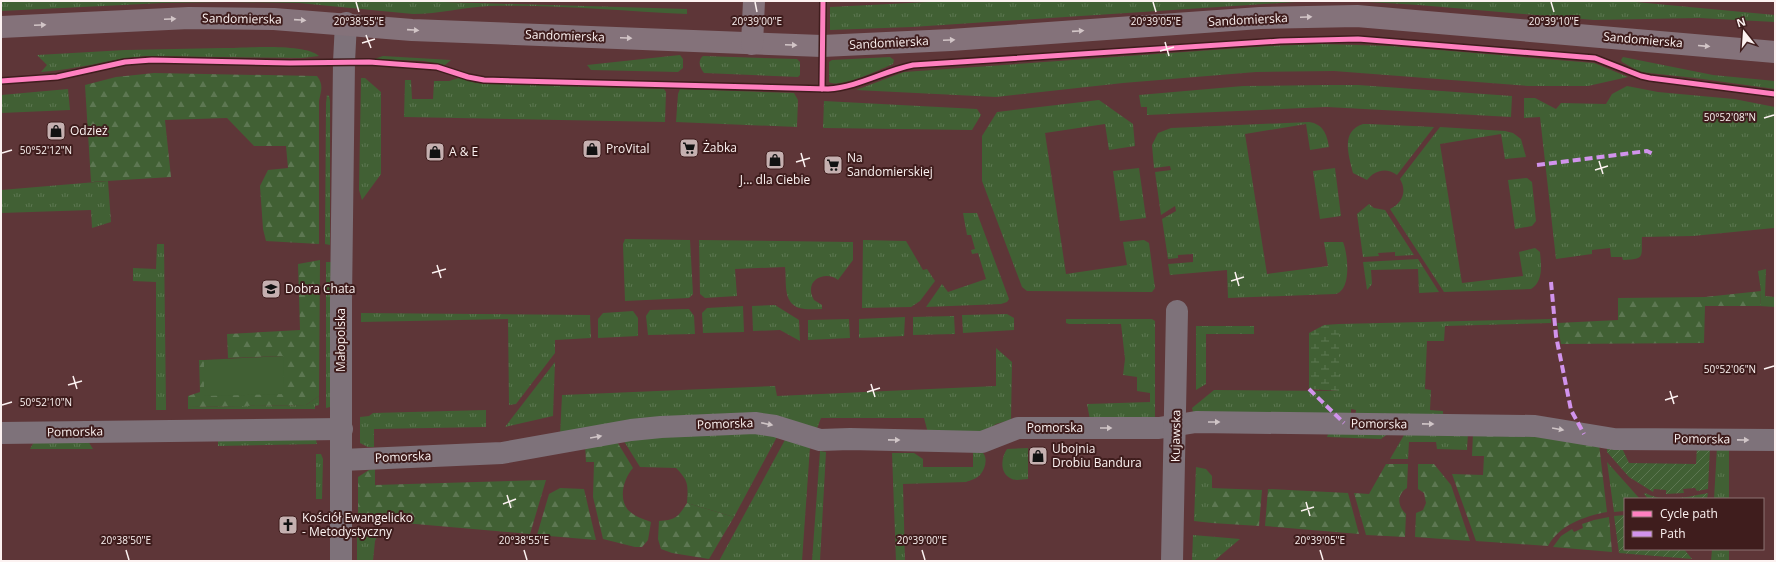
<svg xmlns="http://www.w3.org/2000/svg" width="1776" height="562" font-family="'Open Sans',sans-serif">
<style>
.grass{fill:url(#grass-tufts)}
.forest{fill:url(#forest-firs)}
.wetland{fill:url(#wetland-marsh)}
.garden{fill:url(#garden-furrows)}
.pitch{fill:#416034}
.lines{fill:none;stroke-linecap:round;stroke-linejoin:round}
.street{stroke:#7e727a;stroke-width:22}
.secondary{stroke:#84727a;stroke-width:22}
.quiet{stroke:#d193ec;stroke-width:4;stroke-dasharray:8 4;stroke-linecap:butt}
.cycleway-casing{stroke:#3f1d1d;stroke-width:8}
.cycleway{stroke:#ff80c0;stroke-width:5}
.oneway{fill:#d2c5c7}
.oneway2{fill:#d0c5c7}
.ticks{fill:none;stroke:#fcf2f1;stroke-width:1.5}
.labels{text-anchor:middle;stroke-width:4;stroke-linejoin:round;paint-order:stroke}
.street-label{font-size:12px;fill:#fcf2f1;stroke:#3f1d1d}
.poi-label{font-size:12px;fill:#fcf2f1;stroke:#3f1d1d;text-anchor:start}
.ticks-label{font-size:10px;text-anchor:middle;fill:#fcf2f1;stroke:#3f1d1d;stroke-width:4;stroke-linejoin:round;paint-order:stroke}
</style>
<defs>
<pattern id="grass-tufts" width="24" height="20" patternUnits="userSpaceOnUse"><rect width="24" height="20" fill="#416034"/><path d="M3 7l-1-3M5 7V3M7 7l1-3M15 17l-1-3M17 17v-4M19 17l1-3" fill="none" stroke="#5d7752"/></pattern>
<pattern id="forest-firs" width="22" height="20" patternUnits="userSpaceOnUse"><rect width="22" height="20" fill="#416034"/><path d="M5 1l3.5 6h-7zM16 11l3.5 6h-7z" fill="#5d7752"/></pattern>
<pattern id="wetland-marsh" width="20" height="14" patternUnits="userSpaceOnUse"><rect width="20" height="14" fill="#416034"/><path d="M1 5h8M5 5V1M11 12h8M15 12V8" fill="none" stroke="#5d7752"/></pattern>
<pattern id="garden-furrows" width="10" height="10" patternUnits="userSpaceOnUse"><rect width="10" height="10" fill="#416034"/><path d="M-1 1l2-2M0 10L10 0M9 11l2-2" fill="none" stroke="#5d7752"/></pattern>
</defs>
<rect width="100%" height="100%" fill="#5e3638"/>
<g class="grass">
<path d="M1 1H409L687 9V14C622 11 555 4 489 6 464 7 439 14 413 14L299 3 228 2 163 3 1 11Z"/>
<polygon points="948,1 1311,1 912,27 830,30 830,7"/>
<polygon points="1350,1 1625,1 1775,15 1775,22 1699,18 1594,20 1419,5"/>
<polygon points="1321,44 1391,46 1594,63 1628,77 1588,86 1528,86 1334,71 1256,72 1123,83 996,97 856,90 904,72 1269,46"/>
<path d="M224 48C244 48 305 43 319 56L303 58 146 56C110 59 76 70 41 72L47 65 37 55 125 50Z"/>
<polygon points="680,55 683,59 683,68 678,72 591,70 587,65"/>
<polygon points="383,56 451,60 445,65 424,61 374,59"/>
<path d="M703 56 797 59 800 62V75L798 77 704 73C700 68 697 61 703 56Z"/>
<path d="M890 57 894 60 893 64C881 69 840 89 829 82V62L832 60Z"/>
<polygon points="1623,57 1713,75 1775,81 1775,89 1695,78 1640,72 1622,62 1621,60"/>
<polygon points="361,78 365,78 381,92 381,174 362,200 359,190"/>
<polygon points="459,78 476,83 664,89 666,92 665,122 404,117 405,80 411,80 412,99 433,99 434,81 449,81"/>
<polygon points="1325,85 1358,85 1512,96 1511,117 1327,107 1147,115 1147,107 1141,107 1139,95 1243,86"/>
<path d="M1627 86 1658 92 1734 99 1775 107V231L1774 228 1693 236 1642 237C1641 257 1646 259 1623 260L1622 257H1611L1610 248 1592 250V254L1556 259 1540 117 1524 118V98H1535L1556 109 1561 103 1606 104 1612 94Z"/>
<polygon points="68,89 70,110 1,113 1,95"/>
<polygon points="680,89 794,93 798,100 797,127 676,122 678,94"/>
<polygon points="327,95 329,96 330,101 330,245 325,244 326,103"/>
<polygon points="1099,100 1133,124 1135,146 1109,150 1105,124 1045,133 1066,274 1127,265 1123,242 1144,240 1149,243 1155,288 1152,292 1147,292 1027,291 1022,287 982,181 982,136 997,112"/>
<polygon points="824,101 977,109 981,115 972,130 823,128"/>
<path d="M1309 122C1323 124 1327 134 1329 147L1310 150 1306 124 1245 134 1267 274 1328 266 1324 242H1343C1348 254 1352 291 1335 294L1228 298 1227 270 1170 275 1168 264 1193 262V254L1178 255V258L1168 259 1162 219 1176 211 1175 206 1161 215 1155 172 1171 170 1170 166 1154 168 1152 145 1158 133 1171 128Z"/>
<path d="M1363 124H1369L1434 127 1397 175C1386 167 1375 170 1367 180L1353 173C1349 156 1340 131 1363 124Z"/>
<path d="M1440 127 1505 131 1513 133 1521 139 1526 157 1505 159 1501 134 1440 144 1462 283 1523 276 1519 252 1535 248 1540 252C1541 264 1544 281 1531 289L1444 292 1390 209C1403 203 1407 191 1400 179Z"/>
<polygon points="1139,168 1146,218 1120,221 1113,171"/>
<polygon points="1335,168 1341,216 1320,219 1313,171"/>
<polygon points="1527,178 1532,182 1536,221 1532,226 1515,229 1508,180"/>
<polygon points="108,181 111,222 92,228 91,210 1,213 1,190"/>
<polygon points="1369,204 1374,208 1385,210 1414,255 1395,256 1395,252 1378,253 1379,256 1363,257 1357,214"/>
<polygon points="963,213 977,213 1009,299 1007,302 1001,304 926,307 942,284 948,292 986,279 978,253 972,254 971,250 975,249 971,235 967,235"/>
<polygon points="625,239 690,240 693,294 689,298 625,301 623,244"/>
<path d="M699 240 853 242V260L838 280C829 272 810 276 811 291 811 294 813 298 814 300L822 305V309C815 309 806 310 799 308 782 302 787 281 785 267L735 269 737 296 705 298 700 294Z"/>
<polygon points="863,240 906,241 923,270 927,269 935,281 920,301 911,307 862,308"/>
<polygon points="157,244 164,244 166,406 166,410 156,410 156,282 133,281 133,268 156,269"/>
<polygon points="1418,259 1439,292 1419,293 1418,269 1371,270 1372,284 1367,290 1363,262"/>
<polygon points="326,262 331,262 330,403 330,407 326,408"/>
<polygon points="1766,269 1765,296 1775,297 1775,307 1760,306 1761,291 1758,271"/>
<polygon points="775,305 799,320 800,341 780,330 753,331 752,306"/>
<polygon points="743,306 744,332 703,333 702,313 707,308"/>
<polygon points="689,309 694,316 695,334 648,335 646,316 650,310"/>
<polygon points="633,311 638,318 638,336 598,338 598,319 603,313"/>
<polygon points="361,313 590,315 591,338 555,340 555,353 516,404 509,405 508,319 361,322"/>
<polygon points="1007,314 1014,318 1014,330 963,333 962,315"/>
<polygon points="954,316 955,334 913,335 913,317"/>
<polygon points="905,317 904,336 859,338 859,319"/>
<polygon points="849,319 850,338 808,340 808,320"/>
<polygon points="1066,319 1152,319 1155,321 1155,417 1090,420 1087,404 1150,402 1150,393 1137,391 1137,377 1123,375 1125,359 1121,324 1069,324 1066,323"/>
<polygon points="1551,319 1551,323 1445,326 1444,341 1427,341 1425,389 1431,390 1430,410 1443,411 1443,419 1355,417 1356,410 1351,409 1351,417 1193,412 1192,408 1214,390 1338,391 1339,324"/>
<polygon points="1196,326 1254,326 1254,334 1206,334 1206,384 1196,390"/>
<polygon points="996,348 1012,362 1011,420 996,424 987,431 928,433 924,418 821,418 816,431 560,436 562,395 775,386 777,396 996,386"/>
<polygon points="555,362 553,416 505,427"/>
<polygon points="319,396 319,405 315,406 315,409 188,409 188,407 306,405"/>
<polygon points="486,410 486,427 374,429 374,447 368,447 360,443 360,417 369,416 373,413"/>
<polygon points="1393,430 1381,439 1327,437 1328,434"/>
<path d="M697 431 778 435 734 517 687 503C688 485 689 481 676 468L640 467 622 438Z"/>
<polygon points="1468,433 1467,450 1437,449 1436,442 1409,442 1408,459 1390,459 1404,435"/>
<polygon points="786,438 810,447 802,561 719,561"/>
<polygon points="218,439 316,440 317,444 218,446"/>
<polygon points="88,441 93,449 30,449 34,442"/>
<polygon points="1717,447 1729,447 1729,499 1714,499"/>
<path d="M1028 448V479C1023 479 1016 481 1012 479 999 474 1001 458 1007 449Z"/>
<path d="M973 450C989 449 988 465 980 475 976 479 971 480 966 482L903 484 905 561H896L892 453H914L923 459V467H973Z"/>
<polygon points="820,451 826,452 820,561 812,561"/>
<polygon points="316,454 321,454 323,459 322,499 316,499"/>
<polygon points="1607,462 1640,499 1625,499 1625,511 1614,512"/>
<polygon points="1196,467 1206,469 1212,476 1212,523 1194,521"/>
<polygon points="357,532 379,533 375,541 373,561 357,561"/>
<polygon points="1193,535 1240,539 1214,561 1192,561"/>
<polygon points="1712,549 1729,549 1729,561 1711,561"/>
</g>
<g class="forest">
<path d="M154 73 317 76C324 85 321 91 319 101V244L266 241 263 229 260 186 268 170 288 168 286 146H254L227 118 165 120 171 177 91 182 85 85 116 77Z"/>
<polygon points="320,260 319,396 306,405 188,407 188,396 200,392 199,360 204,360 204,396 283,356 228,358 227,334 300,330 298,264"/>
<polygon points="1761,291 1760,306 1705,306 1704,343 1561,344 1557,323 1618,320 1618,298 1705,297"/>
<path d="M1473 433 1526 434 1599 444 1607 512C1585 516 1559 525 1548 546L1476 541 1452 474 1483 475 1484 456H1472Z"/>
<path d="M616 440 633 468C624 478 618 498 628 510 634 516 643 519 651 522L648 540 642 547H635L603 539 593 497 594 462H586L585 444Z"/>
<path d="M1386 464H1408L1407 488C1397 494 1397 506 1406 514L1405 537 1366 535 1354 493 1369 494Z"/>
<polygon points="1418,464 1434,464 1451,485 1470,541 1415,537 1416,513 1423,510 1426,503 1424,493 1418,489"/>
<polygon points="375,469 375,485 546,480 530,534 358,519 358,477 369,470"/>
<polygon points="560,488 584,489 596,540 537,535 549,494"/>
<polygon points="1212,488 1262,490 1259,526 1212,523"/>
<polygon points="1268,489 1348,493 1359,534 1265,526"/>
<path d="M687 503 734 517 709 559 672 553 661 549 658 539 659 521C676 520 678 517 687 503Z"/>
<polygon points="1609,517 1612,552 1553,547 1561,536 1572,529 1574,532 1583,528 1582,524 1594,520"/>
</g>
<polygon class="wetland" points="1339,324 1339,391 1309,389 1309,333 1324,325"/>
<g class="garden">
<polygon points="1607,445 1621,446 1629,463 1696,464 1697,446 1710,447 1708,489 1697,491 1695,488 1683,489 1684,493 1666,494 1666,490 1654,489 1653,492 1629,477 1607,452"/>
<path d="M1645 493C1664 503 1687 497 1708 493L1707 499H1648L1644 494Z"/>
<polygon points="1625,515 1625,549 1684,549 1692,559 1619,553 1614,516"/>
</g>
<polygon class="pitch" points="283,356 284,394 204,396 204,360"/>
<g class="lines">
<g class="street">
<polyline points="1,433 342,429"/>
<polyline points="342,460 502,453 631,430 661,427 755,423 775,426 820,440 850,439 982,442 1018,428 1159,428 1196,422 1535,426 1614,439 1775,440"/>
<polyline points="341,561 341,300 344,62 346,23"/>
<polyline points="1172,561 1177,311"/>
</g>
<g class="secondary">
<polyline points="1,27 189,18 274,19 412,30 822,46 951,40 1260,18 1357,16 1775,52"/>
<polyline points="752,44 754,1"/>
</g>
<g class="quiet">
<polyline points="1537,165 1647,151 1653,154"/>
<polyline points="1551,282 1556,336 1571,410 1584,434"/>
<polyline points="1309,389 1344,423"/>
</g>
<g class="cycleway-casing">
<g id="cycleway">
<path d="M1 81 57 77 125 62 152 60 290 63 369 62 437 67 468 77 484 80 828 89C858 87 884 71 913 65L1280 41 1358 39 1595 58 1641 76 1650 78 1775 94"/>
<polyline points="822,89 823,1"/>
</g>
</g>
<use href="#cycleway" class="cycleway"/>
</g>
<defs><path id="oneway-solid" d="M-6-.8H1V-3.2L6.5 0L1 3.2V.8H-6Z"/></defs>
<g class="oneway">
<use href="#oneway-solid" transform="translate(1306 17) rotate(-2)"/>
<use href="#oneway-solid" transform="translate(170 19) rotate(-2)"/>
<use href="#oneway-solid" transform="translate(300 20) rotate(4)"/>
<use href="#oneway-solid" transform="translate(40 25) rotate(-3)"/>
<use href="#oneway-solid" transform="translate(413 30) rotate(4)"/>
<use href="#oneway-solid" transform="translate(1078 31) rotate(-4)"/>
<use href="#oneway-solid" transform="translate(626 38) rotate(2)"/>
<use href="#oneway-solid" transform="translate(949 40) rotate(-3)"/>
<use href="#oneway-solid" transform="translate(791 45) rotate(2)"/>
<use href="#oneway-solid" transform="translate(1704 46) rotate(5)"/>
</g>
<g class="oneway2">
<use href="#oneway-solid" transform="translate(1214 422)"/>
<use href="#oneway-solid" transform="translate(767 424) rotate(12)"/>
<use href="#oneway-solid" transform="translate(1428 424) rotate(1)"/>
<use href="#oneway-solid" transform="translate(1106 428)"/>
<use href="#oneway-solid" transform="translate(1558 429) rotate(10)"/>
<use href="#oneway-solid" transform="translate(596 437) rotate(-10)"/>
<use href="#oneway-solid" transform="translate(894 440) rotate(1)"/>
<use href="#oneway-solid" transform="translate(1743 440) rotate(1)"/>
</g>
<path class="ticks" d="M356 2 359 12M755 2 757 12M1153 2 1156 12M1551 2 1554 12M366 35 371 48M1165 42 1169 56M362 43 375 39M1160 51 1174 47M1764 118 1774 115M2 153 12 150M801 153 805 167M1599 161 1603 174M796 162 810 158M1595 170 1608 166M437 265 441 278M1235 272 1239 286M432 273 446 269M1231 281 1244 277M1764 369 1774 366M73 376 77 389M871 384 875 397M68 385 82 381M1670 391 1674 404M867 392 880 388M1665 400 1678 396M2 405 12 402M507 495 511 508M1306 502 1310 516M503 504 516 499M1301 511 1314 507M126 550 129 560M524 550 527 560M922 550 925 560M1320 550 1323 560"/>
<defs>
<g id="shop-square" transform="scale(1)"><rect x="-9" y="-9" width="18" height="18" rx="4" fill="#c5b0b0" stroke="#3f1d1d"/><path d="M-5-2.5h2.3a2.7 3.5 0 0 1 5.4 0H5L5.5 6h-11ZM-1.5-2.5h3a1.5 2.3 0 0 0-3 0Z" fill="#111"/></g>
<g id="supermarket-square" transform="scale(1)"><rect x="-9" y="-9" width="18" height="18" rx="4" fill="#c5b0b0" stroke="#3f1d1d"/><path d="M-6-5.5h2.5l.6 2H6L4.5 2H-2.5L-4.4-4H-6ZM-1.5 3.2a1.3 1.3 0 1 0 .1 0ZM3 3.2a1.3 1.3 0 1 0 .1 0Z" fill="#111"/></g>
<g id="school-square" transform="scale(1)"><rect x="-9" y="-9" width="18" height="18" rx="4" fill="#c5b0b0" stroke="#3f1d1d"/><path d="M0-5L7-2L0 1L-7-2ZM-4 1L0 2.5L4 1V4Q0 6-4 4Z" fill="#111"/></g>
<g id="church-square" transform="scale(1)"><rect x="-9" y="-9" width="18" height="18" rx="4" fill="#c5b0b0" stroke="#3f1d1d"/><path d="M-1.2-6h2.4v3.5h3.3v2.4h-3.3V6h-2.4V-.1h-3.3v-2.4h3.3Z" fill="#111"/></g>
</defs>
<g fill-rule="evenodd">
<use href="#shop-square" x="56" y="131"/>
<use href="#supermarket-square" x="689" y="148"/>
<use href="#shop-square" x="592" y="149"/>
<use href="#shop-square" x="435" y="152"/>
<use href="#shop-square" x="775" y="160"/>
<use href="#supermarket-square" x="833" y="165"/>
<use href="#school-square" x="271" y="289"/>
<use href="#shop-square" x="1038" y="456"/>
<use href="#church-square" x="288" y="525"/>
</g>
<g class="labels">
<g class="street-label">
<text transform="translate(242 19) rotate(1)" y="4">Sandomierska</text>
<text transform="translate(1248 20) rotate(-3)" y="4">Sandomierska</text>
<text transform="translate(565 36) rotate(2)" y="4">Sandomierska</text>
<text transform="translate(1643 40) rotate(5)" y="4">Sandomierska</text>
<text transform="translate(889 43) rotate(-3)" y="4">Sandomierska</text>
<text transform="translate(341 340) rotate(-90)" y="4">Małopolska</text>
<text transform="translate(725 424) rotate(-2)" y="4">Pomorska</text>
<text transform="translate(1379 424) rotate(1)" y="4">Pomorska</text>
<text x="1055" y="432">Pomorska</text>
<text transform="translate(75 432) rotate(-1)" y="4">Pomorska</text>
<text transform="translate(1176 436) rotate(-89)" y="4">Kujawska</text>
<text transform="translate(1702 439) rotate(1)" y="4">Pomorska</text>
<text transform="translate(403 457) rotate(-2)" y="4">Pomorska</text>
</g>
<g class="poi-label">
<text x="70" y="135">Odzież</text>
<text x="703" y="152">Żabka</text>
<text x="606" y="153">ProVital</text>
<text x="449" y="156">A &amp; E</text>
<text x="847" y="162">Na<tspan x="847" dy="14">Sandomierskiej</tspan></text>
<text x="775" y="184" text-anchor="middle">J... dla Ciebie</text>
<text x="285" y="293">Dobra Chata</text>
<text x="1052" y="453">Ubojnia<tspan x="1052" dy="14">Drobiu Bandura</tspan></text>
<text x="302" y="522">Kościół Ewangelicko<tspan x="302" dy="14">- Metodystyczny</tspan></text>
</g>
</g>
<g class="ticks-label">
<text x="757" y="25">20°39'00"E</text>
<text x="1156" y="25">20°39'05"E</text>
<text x="359" y="25">20°38'55"E</text>
<text x="1554" y="25">20°39'10"E</text>
<text x="1730" y="121">50°52'08"N</text>
<text x="46" y="154">50°52'12"N</text>
<text x="1730" y="373">50°52'06"N</text>
<text x="46" y="406">50°52'10"N</text>
<text x="126" y="544">20°38'50"E</text>
<text x="524" y="544">20°38'55"E</text>
<text x="922" y="544">20°39'00"E</text>
<text x="1320" y="544">20°39'05"E</text>
</g>
<rect width="1776" height="562" fill="none" stroke="#fcf2f1" stroke-width="4"/>
<rect x="1624" y="498" width="140" height="52" fill="#3f1d1d" stroke="#8b7272"/>
<rect x="1632" y="511" width="20" height="6" fill="#ff80c0" stroke="#8b7272"/>
<text x="1660" y="518" font-size="12" fill="#fcf2f1">Cycle path</text>
<rect x="1632" y="531" width="20" height="6" fill="#d193ec" stroke="#8b7272"/>
<text x="1660" y="538" font-size="12" fill="#fcf2f1">Path</text>
<g transform="translate(1744 32) rotate(343)" stroke="#3f1d1d" stroke-width="3" paint-order="stroke">
<path d="M0-3L7 15L0 10L-7 15Z" fill="#fcf2f1"/>
<text y="-6" font-size="11" font-weight="bold" text-anchor="middle" fill="#fcf2f1">N</text>
</g>
</svg>
